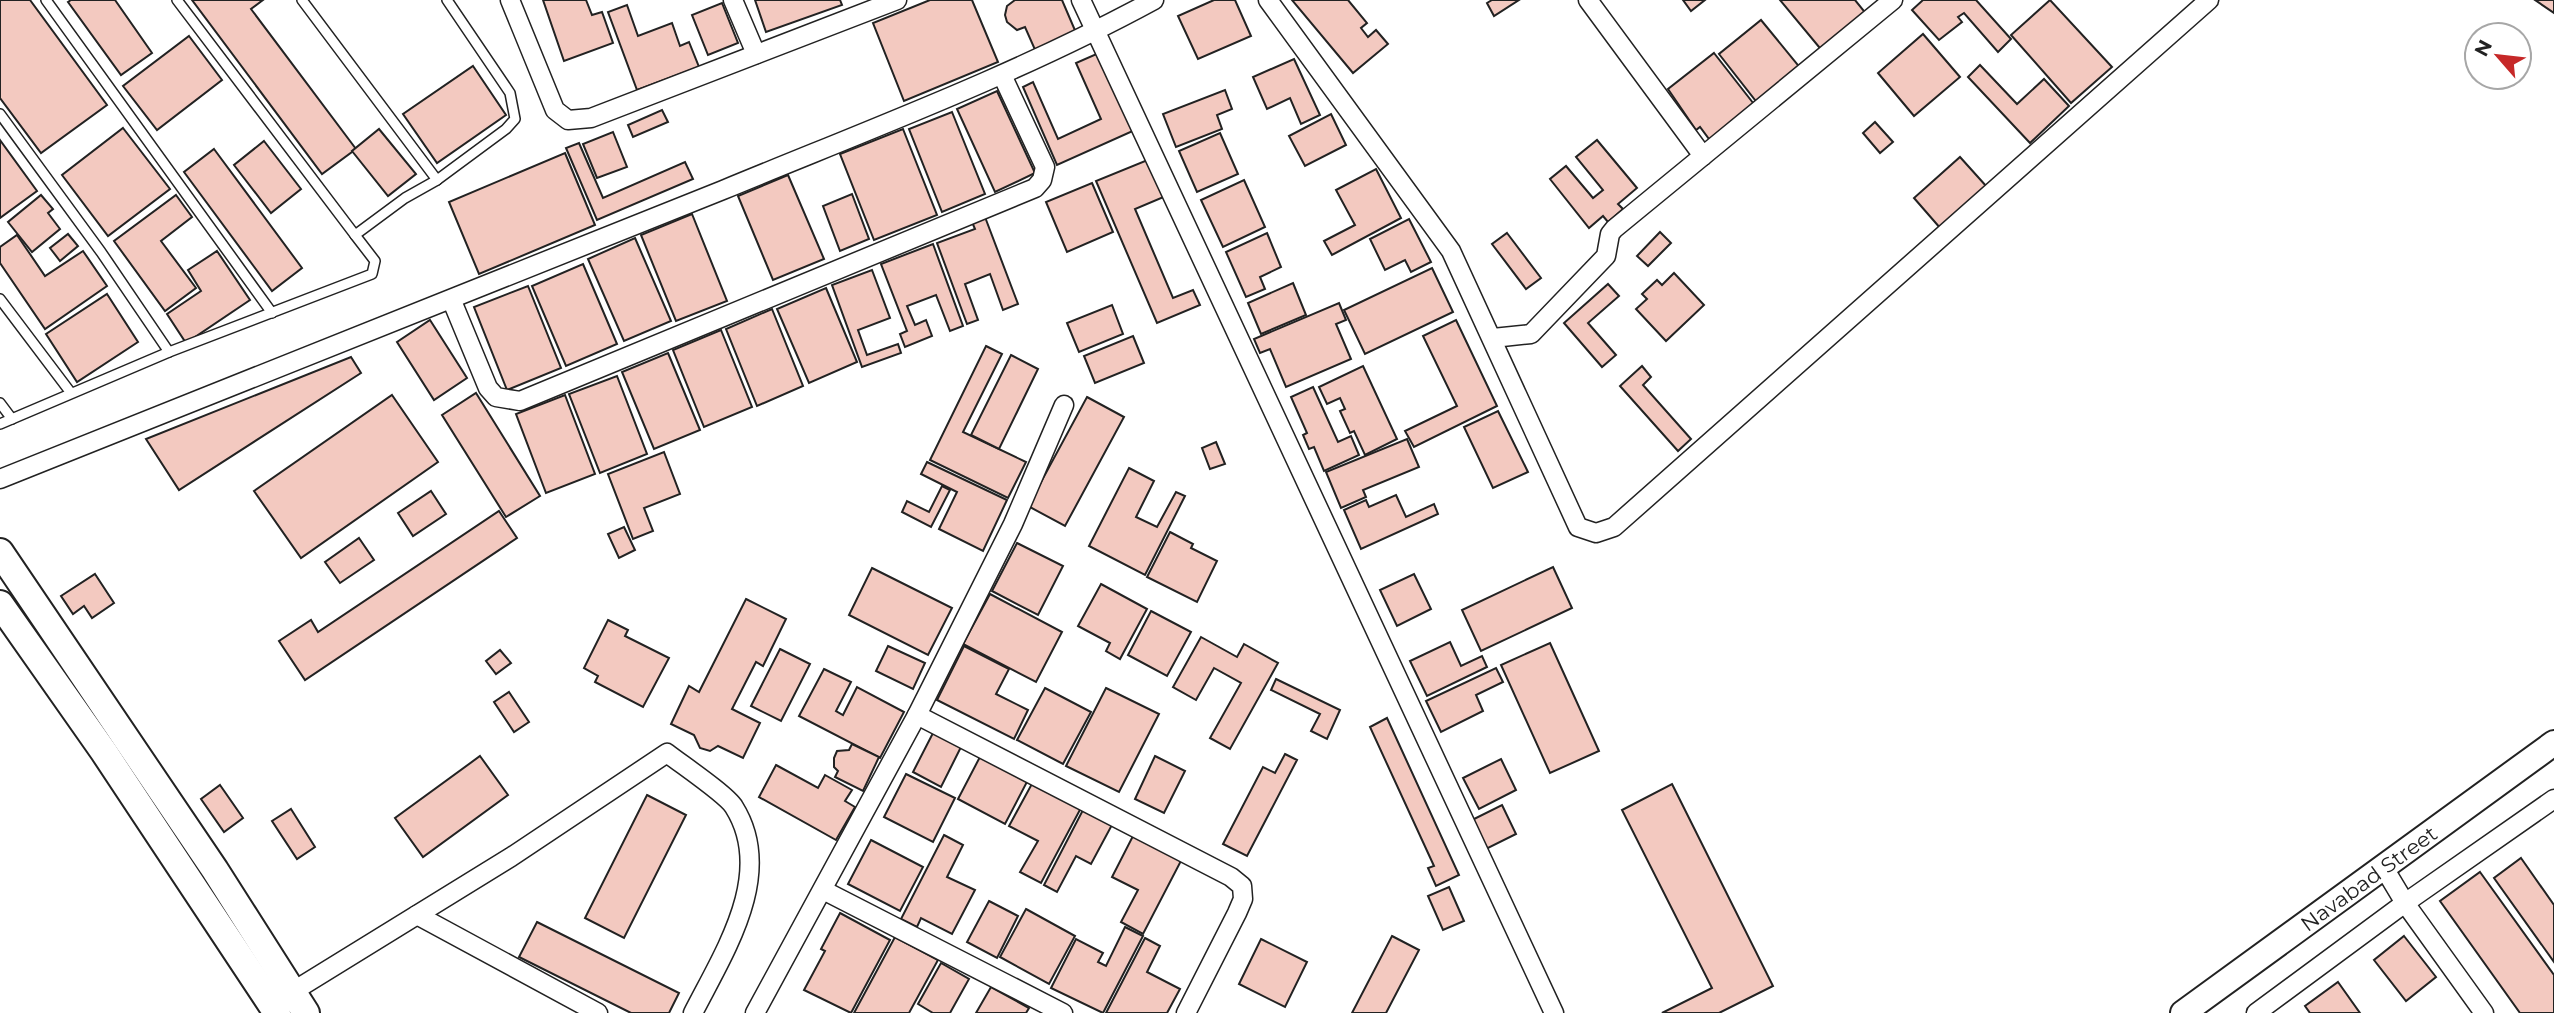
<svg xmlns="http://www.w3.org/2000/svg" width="2554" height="1013" font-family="Montserrat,sans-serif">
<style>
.building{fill:#f3c9c0;stroke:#222;stroke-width:2}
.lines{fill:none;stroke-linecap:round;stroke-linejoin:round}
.lane-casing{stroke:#222;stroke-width:12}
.street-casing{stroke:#222;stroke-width:21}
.secondary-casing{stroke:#222;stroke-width:28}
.primary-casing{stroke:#222;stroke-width:30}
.lane{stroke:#fff;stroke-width:9}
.street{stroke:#fff;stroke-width:18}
.secondary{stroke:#fff;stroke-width:24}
.primary{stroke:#fff;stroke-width:26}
.labels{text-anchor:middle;stroke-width:5;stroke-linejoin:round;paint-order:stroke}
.street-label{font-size:21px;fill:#222;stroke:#fff}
</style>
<rect width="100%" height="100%" fill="#fff"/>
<g class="building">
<polygon points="0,0 30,0 107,105 41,153 0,98"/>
<polygon points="71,0 115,0 152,53 121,75 68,2"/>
<polygon points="192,0 263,0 251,9 356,149 322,174"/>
<polygon points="543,0 586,0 592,15 602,12 613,43 564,61"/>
<polygon points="755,0 840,0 842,5 766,32"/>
<polygon points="930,0 972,0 998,62 904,101 873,23"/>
<polygon points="1015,0 1062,0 1077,35 1036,52 1025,27 1017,30 1007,22 1005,15 1007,6"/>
<polygon points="1214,0 1235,0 1251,36 1198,59 1178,16"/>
<polygon points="1292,0 1348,0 1367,23 1361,28 1368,37 1376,30 1388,44 1353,73"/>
<polygon points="1492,0 1519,0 1494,16 1487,3"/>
<polygon points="1683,0 1705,0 1691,11"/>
<polygon points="1780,0 1855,0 1868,16 1824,53"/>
<polygon points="1923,0 1976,0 2011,39 1998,52 1964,13 1958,17 1962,22 1939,40 1912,10"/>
<polygon points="2050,0 2112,67 2071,103 2011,35"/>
<polygon points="2535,0 2554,0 2554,13"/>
<polygon points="722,3 738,43 708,55 692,15"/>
<polygon points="627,5 638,36 672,23 680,46 689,42 699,67 637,90 608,12"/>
<polygon points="1761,20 1802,70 1759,105 1719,54"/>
<polygon points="1923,34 1960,77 1914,116 1878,73"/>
<polygon points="189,36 222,80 157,130 123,86"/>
<polygon points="1101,52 1135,130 1057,165 1023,87 1033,82 1058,139 1101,119 1076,63"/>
<polygon points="1714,53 1757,108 1712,143 1700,127 1696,130 1668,89"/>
<polygon points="1294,59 1320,115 1301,124 1290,98 1267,109 1253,77"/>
<polygon points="1980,65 2017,104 2044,79 2069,106 2030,143 1968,77"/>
<polygon points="473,66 506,115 437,163 403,114"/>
<polygon points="1225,90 1232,109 1217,115 1222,129 1176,147 1163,114"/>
<polygon points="997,91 1035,173 995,192 957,109"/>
<polygon points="662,110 668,122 633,137 628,125"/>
<polygon points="952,112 985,194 942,212 909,129"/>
<polygon points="1331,114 1346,145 1305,166 1289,136"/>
<polygon points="1875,122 1893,142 1880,153 1863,133"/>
<polygon points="123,128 170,189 108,236 62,175"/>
<polygon points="379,129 416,174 388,196 352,151"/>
<polygon points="903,129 937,215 874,240 840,154"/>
<polygon points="613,132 627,167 597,178 583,144"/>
<polygon points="1220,133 1238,174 1197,192 1179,151"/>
<polygon points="0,140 37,191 0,218"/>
<polygon points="1597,140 1637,188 1618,204 1623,209 1608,222 1603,216 1589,228 1550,179 1566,166 1593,198 1603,190 1576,157"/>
<polygon points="264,141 301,189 271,213 234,165"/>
<polygon points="579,143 603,198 685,162 693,179 597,220 566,148"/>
<polygon points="214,149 302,268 272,291 184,172"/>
<polygon points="565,153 595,225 479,274 449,202"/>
<polygon points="1960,157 1987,187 1941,229 1914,198"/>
<polygon points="1150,159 1166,196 1135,209 1173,298 1193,290 1200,305 1157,323 1096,181"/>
<polygon points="1376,169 1401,218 1332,255 1324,241 1355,225 1336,190"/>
<polygon points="788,175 824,259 773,280 738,196"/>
<polygon points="1244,180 1265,227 1223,247 1201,200"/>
<polygon points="1092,183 1113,232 1067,252 1046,202"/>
<polygon points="852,194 869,239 840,251 823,206"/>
<polygon points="41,195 53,209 48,213 60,229 32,252 8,222"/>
<polygon points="176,195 192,217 161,241 196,288 165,311 114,241"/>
<polygon points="692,214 727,301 676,321 641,235"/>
<polygon points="985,217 1018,304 1003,310 990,274 965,284 978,320 967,324 937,243 975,229 972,222"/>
<polygon points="1409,219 1431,262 1411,272 1405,260 1385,270 1370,239"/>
<polygon points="1660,232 1671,243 1648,266 1637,256"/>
<polygon points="1267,233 1281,267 1260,277 1265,289 1246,297 1226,252"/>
<polygon points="1507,233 1541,278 1526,289 1492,244"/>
<polygon points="68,234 78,246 60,261 50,248"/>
<polygon points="17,235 45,276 83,251 107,286 45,329 0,263 0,247"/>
<polygon points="635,238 671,321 624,341 588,259"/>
<polygon points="933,244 963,326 950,331 936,295 907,306 915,325 926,320 932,336 905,347 900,334 907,331 881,264"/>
<polygon points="217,251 250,300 186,343 167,314 201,291 188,270"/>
<polygon points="583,264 617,344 566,366 532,286"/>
<polygon points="1432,268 1453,312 1365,354 1344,310"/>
<polygon points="872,270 890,318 858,330 867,355 898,344 901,353 862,367 832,285"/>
<polygon points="1674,273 1704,305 1666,341 1636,309 1647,299 1642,294 1657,280 1662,285"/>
<polygon points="1293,283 1306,315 1261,334 1248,303"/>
<polygon points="1608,284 1619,296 1588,323 1616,355 1602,367 1564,323"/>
<polygon points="528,286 561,368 507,390 474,307"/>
<polygon points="826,288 857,362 809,383 777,309"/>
<polygon points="107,294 138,342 77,382 46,334"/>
<polygon points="1339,303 1346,320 1336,324 1351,359 1286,387 1270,349 1260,353 1254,339"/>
<polygon points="1112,305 1123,334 1079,352 1067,323"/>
<polygon points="772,309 803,386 757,406 726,329"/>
<polygon points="430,320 467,378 434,400 397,342"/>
<polygon points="1456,320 1497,406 1414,447 1405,431 1457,406 1423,336"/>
<polygon points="721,330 752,407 704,427 673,350"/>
<polygon points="1133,336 1144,363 1095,383 1084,356"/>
<polygon points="986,346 1002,354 963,432 1026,462 1008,498 930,460"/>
<polygon points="668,353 700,430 654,449 622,372"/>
<polygon points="1011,355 1038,369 999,449 971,435"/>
<polygon points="351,357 361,373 179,490 146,439"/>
<polygon points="1363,366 1397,439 1365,455 1354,431 1350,433 1340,411 1345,409 1340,398 1327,404 1319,387"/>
<polygon points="1642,366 1651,377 1643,385 1691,439 1678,451 1620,386"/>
<polygon points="617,376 647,454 600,473 569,394"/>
<polygon points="1313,387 1338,442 1351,436 1359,455 1324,471 1314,447 1309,449 1303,435 1307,433 1291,397"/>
<polygon points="476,393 540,496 506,517 442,415"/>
<polygon points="392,395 438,462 301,558 254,491"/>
<polygon points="565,395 595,474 546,493 516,414"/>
<polygon points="1087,397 1124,417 1065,526 1028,506"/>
<polygon points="1498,411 1528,472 1493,488 1464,427"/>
<polygon points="1407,439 1419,467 1363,490 1366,497 1341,508 1326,472"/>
<polygon points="1216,442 1225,464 1210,469 1202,448"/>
<polygon points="664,452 680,494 644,508 653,531 633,539 608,474"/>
<polygon points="927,462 1007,500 983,551 939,529 957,492 921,474"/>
<polygon points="1129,468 1154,481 1136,517 1157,527 1176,492 1185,496 1145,575 1089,546"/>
<polygon points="942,486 950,490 931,527 902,512 907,501 929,512"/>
<polygon points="431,491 446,514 413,536 398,513"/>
<polygon points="1396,495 1406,517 1434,504 1438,514 1361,549 1344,510 1366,500 1369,507"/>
<polygon points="499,511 517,538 305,680 279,641 311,620 318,632"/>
<polygon points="624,527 635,550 619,558 608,534"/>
<polygon points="1170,532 1193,544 1191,548 1217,561 1197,602 1147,577"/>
<polygon points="359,538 374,560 340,583 325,562"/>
<polygon points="1017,543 1063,566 1038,615 992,591"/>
<polygon points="1553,567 1572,608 1481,651 1462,610"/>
<polygon points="872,568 952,608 928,655 849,615"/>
<polygon points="95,574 114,603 92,618 84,606 73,614 61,596"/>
<polygon points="1414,574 1431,609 1397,626 1380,590"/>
<polygon points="1101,584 1147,609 1120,659 1106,651 1110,643 1078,626"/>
<polygon points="990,594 1062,632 1036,682 963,644"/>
<polygon points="746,599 786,619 763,666 756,662 732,709 760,723 743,758 718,746 710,751 700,748 694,735 671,724 689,686 699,692"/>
<polygon points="1151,611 1191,632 1167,676 1128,655"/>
<polygon points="608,620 628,630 625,636 669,658 643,707 595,682 598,676 584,668"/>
<polygon points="1201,637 1237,657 1244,644 1278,663 1230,749 1210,738 1241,683 1214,668 1196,700 1173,687"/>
<polygon points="1450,642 1461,666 1482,656 1487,667 1427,696 1410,661"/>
<polygon points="1550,643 1599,751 1550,773 1501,665"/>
<polygon points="888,646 925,663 913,689 876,671"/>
<polygon points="964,646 1009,669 996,694 1028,710 1014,739 937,700"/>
<polygon points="780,649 810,664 781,721 751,706"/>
<polygon points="500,650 511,663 496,674 486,661"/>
<polygon points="1496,668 1503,682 1476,695 1483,711 1441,732 1426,701"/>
<polygon points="824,669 851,682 836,711 843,715 857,687 904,712 880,758 799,716"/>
<polygon points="1276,679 1340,710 1327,739 1311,731 1320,714 1271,690"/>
<polygon points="1045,688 1091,712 1063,764 1017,740"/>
<polygon points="1106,688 1159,714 1119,792 1066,766"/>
<polygon points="509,692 529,722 514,732 494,702"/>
<polygon points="1387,718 1459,875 1436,886 1428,868 1434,866 1370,727"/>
<polygon points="934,731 962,745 941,787 913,772"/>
<polygon points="852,744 879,757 863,791 835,777 838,771 834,767 834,758 837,751 849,750"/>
<polygon points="982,753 1029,778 1005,824 958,799"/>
<polygon points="1285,754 1297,760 1247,856 1223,844 1263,767 1275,773"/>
<polygon points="480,756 508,795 423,857 395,818"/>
<polygon points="1155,756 1185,771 1164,813 1135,799"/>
<polygon points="1501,759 1516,790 1479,809 1463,778"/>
<polygon points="776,765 818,788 825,775 852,790 845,801 855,807 836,840 759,797"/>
<polygon points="906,774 955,798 933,842 884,817"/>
<polygon points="1034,780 1082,806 1041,883 1020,872 1038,841 1009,826"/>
<polygon points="1672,784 1773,986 1719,1013 1662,1013 1712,988 1622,810"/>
<polygon points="220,785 243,818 224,832 201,799"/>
<polygon points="647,795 686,815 624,938 585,918"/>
<polygon points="1502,805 1516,834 1486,849 1472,820"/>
<polygon points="1084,808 1113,823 1091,864 1076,856 1057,892 1044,885"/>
<polygon points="291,809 315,847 297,859 272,821"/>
<polygon points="1135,832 1183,857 1143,934 1121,922 1138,890 1112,877"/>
<polygon points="944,835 963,845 947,877 975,890 952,934 921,918 917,927 901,919"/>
<polygon points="871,840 923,867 900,911 848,884"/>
<polygon points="2521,858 2554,905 2554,962 2494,878"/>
<polygon points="2480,872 2554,975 2554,1013 2520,1013 2440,901"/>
<polygon points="1449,887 1464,921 1443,930 1428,896"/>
<polygon points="989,901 1018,916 997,958 967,942"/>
<polygon points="1026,909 1075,936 1049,984 1000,957"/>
<polygon points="840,913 890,940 851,1013 804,990 825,951 821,949"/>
<polygon points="537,922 679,993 669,1013 631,1013 519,957"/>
<polygon points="1125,927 1143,936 1103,1013 1051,988 1076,939 1103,953 1098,962 1106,966"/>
<polygon points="1392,936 1419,950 1386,1013 1352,1013"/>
<polygon points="2404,936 2436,977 2406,1001 2374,960"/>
<polygon points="895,937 938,960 909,1013 854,1013"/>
<polygon points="1145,938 1160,946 1147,972 1180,989 1167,1013 1106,1013"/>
<polygon points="1261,939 1307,962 1285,1007 1239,984"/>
<polygon points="941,963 969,979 950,1013 933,1013 918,1004"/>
<polygon points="2338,982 2360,1013 2310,1013 2305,1006"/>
<polygon points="991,987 1029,1008 1026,1013 976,1013"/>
</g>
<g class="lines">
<g class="lane-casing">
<g id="lane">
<polyline points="46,0 272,313"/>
<polyline points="177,0 355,235"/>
<polyline points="302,0 437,180"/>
<polyline points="0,114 101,252 169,352"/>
<polyline points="0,299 71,393"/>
<polyline points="0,403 12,419"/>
<polyline points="0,424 169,352 372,274 375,261 355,235 405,198 437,180 506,129 515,119 510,93 447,0"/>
</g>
</g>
<g class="street-casing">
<g id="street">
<polyline points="510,0 555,110 568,120 591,118 897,0"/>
<polyline points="733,0 756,54"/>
<polyline points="1081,0 1554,1013"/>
<polyline points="1268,0 1451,251 1578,527 1596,533 1614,527 2209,0"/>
<polyline points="1588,0 1703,156 1893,0"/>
<polyline points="452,301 488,388 496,397 520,401 1035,188 1042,180 1045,167 1002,75"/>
<polyline points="1493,338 1531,334 1606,256 1610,234 1614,229 1703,156"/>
<path d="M0 479C242 384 483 288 723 190 868 130 1016 75 1154 0"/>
<polyline points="917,715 1231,877 1242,886 1243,899 1237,913 1186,1013"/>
<polyline points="2384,868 2405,903 2484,1013"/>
<polyline points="823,890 1063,1013"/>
<polyline points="417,915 598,1013"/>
<path d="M292 992 511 857 667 753C681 764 727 795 734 807 776 874 724 952 693 1013"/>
<polyline points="755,1013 917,715 1013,524 1064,405"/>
<polyline points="2256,1013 2405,903 2554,799"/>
</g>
</g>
<g class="secondary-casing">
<polyline id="secondary" points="2183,1013 2554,743"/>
</g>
<g class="primary-casing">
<g id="primary">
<polyline points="0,552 215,870 306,1013"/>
<polyline points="0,604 104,752 277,1013"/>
</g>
</g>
<use href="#lane" class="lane"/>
<use href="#street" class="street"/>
<use href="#secondary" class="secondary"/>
<use href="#primary" class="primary"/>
</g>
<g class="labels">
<g class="street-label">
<text transform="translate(2369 879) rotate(-36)" y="7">Navabad Street</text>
</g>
</g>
<g transform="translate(2498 56) rotate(298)"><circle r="33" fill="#ffffff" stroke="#a7a7a7" stroke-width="2"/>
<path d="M0-5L12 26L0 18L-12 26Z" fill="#c62828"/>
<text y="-10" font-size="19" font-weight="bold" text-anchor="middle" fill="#222222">N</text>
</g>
</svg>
